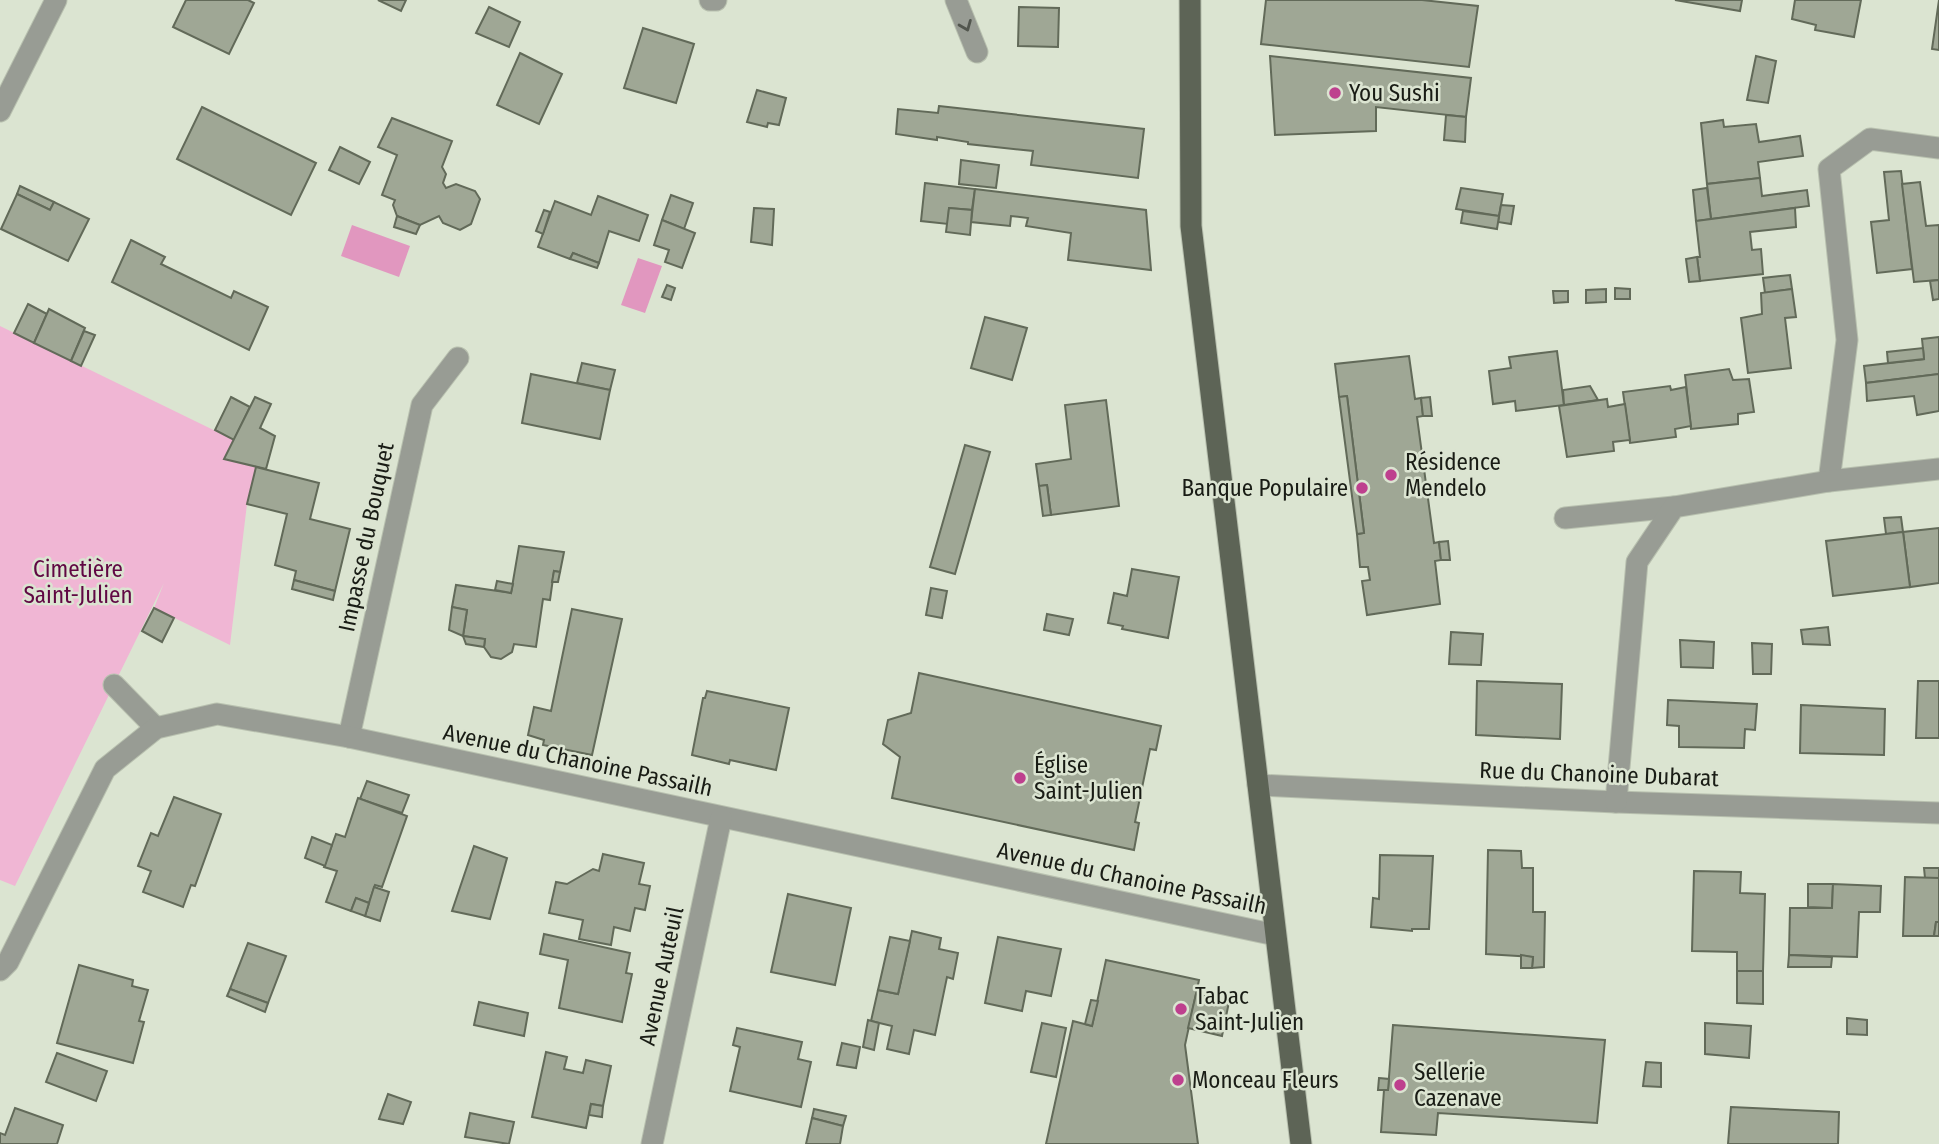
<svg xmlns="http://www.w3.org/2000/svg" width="1939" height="1144" font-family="'Fira Sans Condensed',sans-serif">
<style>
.green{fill:#f0b6d4}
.water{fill:#e197bf}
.building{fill:#9fa795;stroke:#626a59;stroke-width:2}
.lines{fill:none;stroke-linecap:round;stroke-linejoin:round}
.minor-casing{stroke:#b8c0af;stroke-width:23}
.major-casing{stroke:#b8c0af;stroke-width:23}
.minor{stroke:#989c94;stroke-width:21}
.major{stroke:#5d6456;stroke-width:21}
.oneway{stroke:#52564e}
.poi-dot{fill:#be408e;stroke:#dbe4d1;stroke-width:2.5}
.labels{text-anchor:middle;stroke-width:5;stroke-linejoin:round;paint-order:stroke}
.poi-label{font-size:23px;fill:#191c15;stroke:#dbe4d1;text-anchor:start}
.street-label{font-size:23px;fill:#191c15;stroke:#dbe4d1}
.park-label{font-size:23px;fill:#600743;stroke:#dbe4d1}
</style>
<rect width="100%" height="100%" fill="#dbe4d1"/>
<polygon class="green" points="0,326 234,440 225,459 256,467 247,504 230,645 154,608 164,583 15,886 0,880"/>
<g class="water">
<polygon points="352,225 410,246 399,277 341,256"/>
<polygon points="638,258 662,266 645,313 621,305"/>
</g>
<g class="building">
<polygon points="186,0 248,0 254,3 229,54 173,27"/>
<polygon points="378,0 406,0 401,11"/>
<polygon points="1266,0 1422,0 1478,6 1469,67 1261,44"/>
<polygon points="1675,0 1742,0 1740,11"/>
<polygon points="1795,0 1861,0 1854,37 1815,30 1816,25 1792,19"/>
<polygon points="1939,0 1939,50 1932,49"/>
<polygon points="489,7 520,22 509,47 476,33"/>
<polygon points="1019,7 1059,8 1058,47 1018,46"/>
<polygon points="643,28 694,44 676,103 624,88"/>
<polygon points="520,53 562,74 539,124 497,105"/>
<polygon points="1270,56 1471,78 1466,117 1376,107 1376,131 1275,135"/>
<polygon points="1756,56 1776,61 1768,103 1747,100"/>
<polygon points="757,90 786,98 779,125 768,123 767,127 747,122"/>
<polygon points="939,106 1144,129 1138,178 1031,165 1033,151 968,144 968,142 937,137 937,140 896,134 898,109 938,113"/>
<polygon points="202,107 316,163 291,215 177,159"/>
<polygon points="1446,115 1466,117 1465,142 1444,140"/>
<polygon points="392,118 452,141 442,167 446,174 443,183 446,188 456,184 475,191 480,199 471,224 460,230 443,223 439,216 420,225 397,216 393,205 395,200 382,195 397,155 378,147"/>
<polygon points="1723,120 1724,127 1756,124 1759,142 1800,136 1803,156 1758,162 1760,178 1707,184 1701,123"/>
<polygon points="340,147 370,162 359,184 329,170"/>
<polygon points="961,160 999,165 996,188 959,184"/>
<polygon points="1901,171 1912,269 1877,273 1871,222 1889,220 1884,172"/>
<polygon points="1760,178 1762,196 1807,190 1809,206 1711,219 1707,184"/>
<polygon points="1920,182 1926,226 1939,225 1939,280 1914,282 1902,184"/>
<polygon points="925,183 975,189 972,210 949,208 948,224 921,221"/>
<polygon points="20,186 54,202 50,210 17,194"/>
<polygon points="1461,188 1503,194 1499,216 1456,209"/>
<polygon points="1707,188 1711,219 1696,221 1693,190"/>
<polygon points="975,189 1146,210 1151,270 1068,260 1071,233 1026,226 1028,218 1011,216 1010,226 971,222"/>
<polygon points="17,194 50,210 54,202 89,219 68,261 1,229"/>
<polygon points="671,195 693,203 684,229 662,220"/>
<polygon points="598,196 648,215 639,241 609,231 599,263 573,253 570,259 538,247 555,201 591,215"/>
<polygon points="1501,205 1514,206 1511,224 1498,222"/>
<polygon points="754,208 774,209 772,245 751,242"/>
<polygon points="949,208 972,210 970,235 946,232"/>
<polygon points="1795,208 1796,227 1750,232 1752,250 1761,249 1763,274 1700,281 1697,257 1700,257 1696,221"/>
<polygon points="544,210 550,212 543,234 536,231"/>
<polygon points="1463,211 1499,216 1497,229 1461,223"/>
<polygon points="397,216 420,225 416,234 394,227"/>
<polygon points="662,220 695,233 682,268 665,262 669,250 654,245"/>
<polygon points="131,240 165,257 161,264 231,298 234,291 268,307 249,350 112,282"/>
<polygon points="573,253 599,263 597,268 570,259"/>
<polygon points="1697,257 1700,281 1689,282 1686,259"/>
<polygon points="1790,275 1792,289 1765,293 1763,278"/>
<polygon points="1939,280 1939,299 1933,300 1930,281"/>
<polygon points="667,285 675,288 671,300 662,297"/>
<polygon points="1615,288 1630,289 1630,299 1615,299"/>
<polygon points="1606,289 1606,302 1586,303 1586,290"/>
<polygon points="1792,289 1796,317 1785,318 1791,368 1748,373 1741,318 1762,314 1761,293"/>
<polygon points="1553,291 1568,291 1568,302 1554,303"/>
<polygon points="28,304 47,314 34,343 14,333"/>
<polygon points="49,309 85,328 71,361 34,343"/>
<polygon points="985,317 1027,328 1012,380 971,368"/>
<polygon points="84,331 95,335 81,366 71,361"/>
<polygon points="1939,337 1939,374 1866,383 1864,366 1924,359 1922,339"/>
<polygon points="1923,348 1924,359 1888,363 1887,352"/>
<polygon points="1557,351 1564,405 1516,411 1515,401 1493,404 1489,371 1511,368 1509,357"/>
<polygon points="1409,356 1415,399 1421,398 1423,416 1417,417 1434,543 1439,542 1441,560 1435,561 1440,604 1367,615 1362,581 1370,580 1368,567 1360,567 1357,534 1364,533 1347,396 1339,397 1335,364"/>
<polygon points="582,363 615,370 610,390 577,383"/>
<polygon points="1729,369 1733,380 1749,379 1754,412 1738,414 1738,424 1691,429 1685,375"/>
<polygon points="531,374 610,390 600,439 522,423"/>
<polygon points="1939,374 1939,411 1917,415 1914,396 1867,401 1866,383"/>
<polygon points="1590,386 1598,400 1564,405 1563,390"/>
<polygon points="1670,386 1671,390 1686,387 1691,426 1675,429 1676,437 1630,443 1623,392"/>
<polygon points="1347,396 1364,533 1357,534 1339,397"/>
<polygon points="231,397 250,407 234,440 215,430"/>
<polygon points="255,397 271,404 260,428 275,436 266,469 224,459"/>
<polygon points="1430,397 1432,416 1423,416 1421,398"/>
<polygon points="1607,399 1608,407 1625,404 1630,440 1613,442 1614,451 1567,457 1559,406"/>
<polygon points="1106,400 1119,506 1051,515 1047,485 1039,486 1036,464 1071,459 1065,405"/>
<polygon points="965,445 990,452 955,574 930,567"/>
<polygon points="256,467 319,483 310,519 350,529 335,591 294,580 296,571 275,565 287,514 247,504"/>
<polygon points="1047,485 1051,515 1043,516 1039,486"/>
<polygon points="1901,517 1903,532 1886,534 1884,518"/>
<polygon points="1939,528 1939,583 1910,587 1903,532"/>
<polygon points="1903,532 1910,587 1833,596 1826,541"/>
<polygon points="1448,541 1450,560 1441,560 1439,542"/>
<polygon points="519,546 564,552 560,572 554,571 550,600 543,599 536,647 514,644 512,652 501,659 491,657 484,647 485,639 463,636 467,610 452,607 456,585 511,593"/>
<polygon points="1132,569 1179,577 1168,638 1122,629 1123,626 1108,623 1114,593 1127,596"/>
<polygon points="554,571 560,572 558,582 552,582"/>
<polygon points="294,580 335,591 333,600 292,589"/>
<polygon points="497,581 513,584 511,593 495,590"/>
<polygon points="931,588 947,591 942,618 926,615"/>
<polygon points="452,607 467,610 463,636 449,630"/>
<polygon points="154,608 174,618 162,642 142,631"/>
<polygon points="572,609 622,619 592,755 543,745 544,740 528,735 534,707 551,711"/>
<polygon points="1047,614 1073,619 1069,635 1044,630"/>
<polygon points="1828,627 1830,645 1803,644 1801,630"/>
<polygon points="1451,632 1483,634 1481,665 1449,664"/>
<polygon points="463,636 485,639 484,647 466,644"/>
<polygon points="1680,640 1714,642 1713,668 1681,667"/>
<polygon points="1752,643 1772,644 1771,674 1753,674"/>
<polygon points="919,673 1161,726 1156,750 1150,749 1135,822 1139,823 1134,850 892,798 900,757 883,744 888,720 911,713"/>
<polygon points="1477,681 1562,684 1560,739 1476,735"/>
<polygon points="1918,681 1939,681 1939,738 1916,738"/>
<polygon points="707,691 789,708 776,770 730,760 729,764 692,755 703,698 705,698"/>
<polygon points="1668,700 1757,704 1755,730 1745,729 1744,748 1679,747 1679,726 1667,725"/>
<polygon points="1801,705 1885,709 1884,755 1800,753"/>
<polygon points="367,781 409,795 402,813 360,799"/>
<polygon points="174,797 221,814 195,886 191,885 183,907 143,892 151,871 138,866 151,833 158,836"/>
<polygon points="358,798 407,816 382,887 375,885 369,903 356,898 351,911 326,902 337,871 324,867 336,834 345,837"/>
<polygon points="312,837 332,845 325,866 305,858"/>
<polygon points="474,846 507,858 490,919 452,911"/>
<polygon points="1488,850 1521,851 1522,868 1533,868 1533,912 1545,912 1544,967 1532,968 1533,957 1486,954"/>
<polygon points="603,854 644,863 639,884 650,886 645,910 635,908 630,931 614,927 611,945 579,939 583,920 549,913 556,882 567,884 593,869 599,871"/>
<polygon points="1380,855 1433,856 1429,929 1412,929 1412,931 1371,927 1373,898 1379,899"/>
<polygon points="1924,868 1939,868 1939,878 1925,878"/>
<polygon points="1694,871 1741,872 1740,893 1765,894 1763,971 1737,971 1737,952 1692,951"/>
<polygon points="1905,877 1939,878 1939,922 1936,922 1934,936 1903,936"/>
<polygon points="1808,884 1833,884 1832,908 1808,907"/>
<polygon points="1833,884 1881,886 1880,912 1859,912 1857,957 1789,955 1790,908 1832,908"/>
<polygon points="374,887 389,892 380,921 365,916"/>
<polygon points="788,894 851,908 835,985 771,972"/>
<polygon points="356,898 369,903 365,916 351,911"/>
<polygon points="1936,922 1939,922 1939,936 1934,936"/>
<polygon points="912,931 941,938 939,949 958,953 953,979 947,977 935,1035 914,1030 909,1054 887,1049 892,1026 871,1021 878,990 898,994"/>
<polygon points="544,934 630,953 626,973 632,974 622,1022 559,1008 568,960 540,954"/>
<polygon points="890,937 910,941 898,994 878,990"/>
<polygon points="998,937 1061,949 1051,996 1026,991 1022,1011 985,1003"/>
<polygon points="248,943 286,956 268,1003 230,989"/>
<polygon points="1521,955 1533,957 1532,968 1521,968"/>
<polygon points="1789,955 1832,957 1831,967 1788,967"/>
<polygon points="1106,960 1199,980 1185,1045 1198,1144 1046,1144 1073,1021 1092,1026"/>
<polygon points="79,965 133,980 132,986 148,990 139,1021 144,1022 133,1063 57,1043"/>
<polygon points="1737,971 1763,971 1763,1004 1737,1003"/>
<polygon points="230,989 268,1003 265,1012 227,996"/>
<polygon points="1196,994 1229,1002 1222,1036 1188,1028"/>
<polygon points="1091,1000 1098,1001 1092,1026 1085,1024"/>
<polygon points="479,1002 528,1013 524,1036 474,1025"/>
<polygon points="1847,1018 1867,1020 1867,1035 1847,1034"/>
<polygon points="868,1020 879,1023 874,1050 863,1047"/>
<polygon points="1042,1023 1066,1028 1056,1077 1031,1072"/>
<polygon points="1705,1023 1751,1026 1749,1058 1705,1054"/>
<polygon points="1393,1025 1605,1040 1597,1123 1438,1113 1436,1135 1381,1132 1384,1090 1388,1090"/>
<polygon points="737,1028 802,1042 798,1059 811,1062 801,1107 730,1091 740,1047 733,1045"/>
<polygon points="842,1043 860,1047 856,1068 837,1065"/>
<polygon points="546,1052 567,1057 564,1069 583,1073 586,1060 611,1066 603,1106 591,1104 586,1128 532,1117"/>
<polygon points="57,1053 107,1071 96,1101 46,1082"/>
<polygon points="1646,1062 1661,1063 1661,1087 1643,1086"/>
<polygon points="1379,1078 1389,1079 1388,1090 1378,1090"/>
<polygon points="388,1094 411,1102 403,1124 379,1119"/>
<polygon points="591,1104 603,1106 602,1117 589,1115"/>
<polygon points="1731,1107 1839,1112 1838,1144 1728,1144"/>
<polygon points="15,1108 63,1125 57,1144 0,1144 0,1133 5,1135"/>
<polygon points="814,1109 846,1116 843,1126 812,1118"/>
<polygon points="470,1113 514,1122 509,1144 465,1137"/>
<polygon points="812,1118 843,1126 840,1144 806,1144"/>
</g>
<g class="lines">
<g class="minor-casing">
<g id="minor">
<polyline points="710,0 716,0"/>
<polyline points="956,0 977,52"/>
<polyline points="0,111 56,0"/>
<polyline points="1829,481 1847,340 1829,169 1870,139 1939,148"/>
<polyline points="1565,518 1674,507"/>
<polyline points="114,685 156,728"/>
<polyline points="349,737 422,405 458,358"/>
<polyline points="1258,785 1616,802 1939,813"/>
<polyline points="1616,802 1637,562 1674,507 1829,481 1939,469"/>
<polyline points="0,970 8,962 105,769 156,728 217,714 349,737 1275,935"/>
<polyline points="652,1144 721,818"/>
</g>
</g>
<g class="major-casing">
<polyline id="major" points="1190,0 1191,226 1301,1144"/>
</g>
<use href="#minor" class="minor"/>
<use href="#major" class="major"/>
</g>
<defs><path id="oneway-chevron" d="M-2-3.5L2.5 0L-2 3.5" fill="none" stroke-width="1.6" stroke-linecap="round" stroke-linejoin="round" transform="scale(1.75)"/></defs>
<use class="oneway" href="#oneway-chevron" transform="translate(966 26) rotate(68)"/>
<g class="poi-dot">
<circle cx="1335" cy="93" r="7"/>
<circle cx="1391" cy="475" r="7"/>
<circle cx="1362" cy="488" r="7"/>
<circle cx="1020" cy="778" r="7"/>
<circle cx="1181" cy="1009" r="7"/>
<circle cx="1178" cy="1080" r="7"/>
<circle cx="1400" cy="1085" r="7"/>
</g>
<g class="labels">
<g class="poi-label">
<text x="1349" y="101">You Sushi</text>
<text x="1405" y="470">Résidence<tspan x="1405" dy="26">Mendelo</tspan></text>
<text x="1348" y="496" text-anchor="end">Banque Populaire</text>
<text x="1034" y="773">Église<tspan x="1034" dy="26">Saint-Julien</tspan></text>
<text x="1195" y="1004">Tabac<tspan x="1195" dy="26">Saint-Julien</tspan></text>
<text x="1414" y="1080">Sellerie<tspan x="1414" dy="26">Cazenave</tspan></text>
<text x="1192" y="1088">Monceau Fleurs</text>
</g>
<g class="street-label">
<text transform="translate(366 537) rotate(-78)" y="8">Impasse du Bouquet</text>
<text transform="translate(578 760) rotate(12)" y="8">Avenue du Chanoine Passailh</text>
<text transform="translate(1599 774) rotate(2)" y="8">Rue du Chanoine Dubarat</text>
<text transform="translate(1132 878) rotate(12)" y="8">Avenue du Chanoine Passailh</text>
<text transform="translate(661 976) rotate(-78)" y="8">Avenue Auteuil</text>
</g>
<g class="park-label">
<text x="78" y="577">Cimetière<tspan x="78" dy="26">Saint-Julien</tspan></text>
</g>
</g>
</svg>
